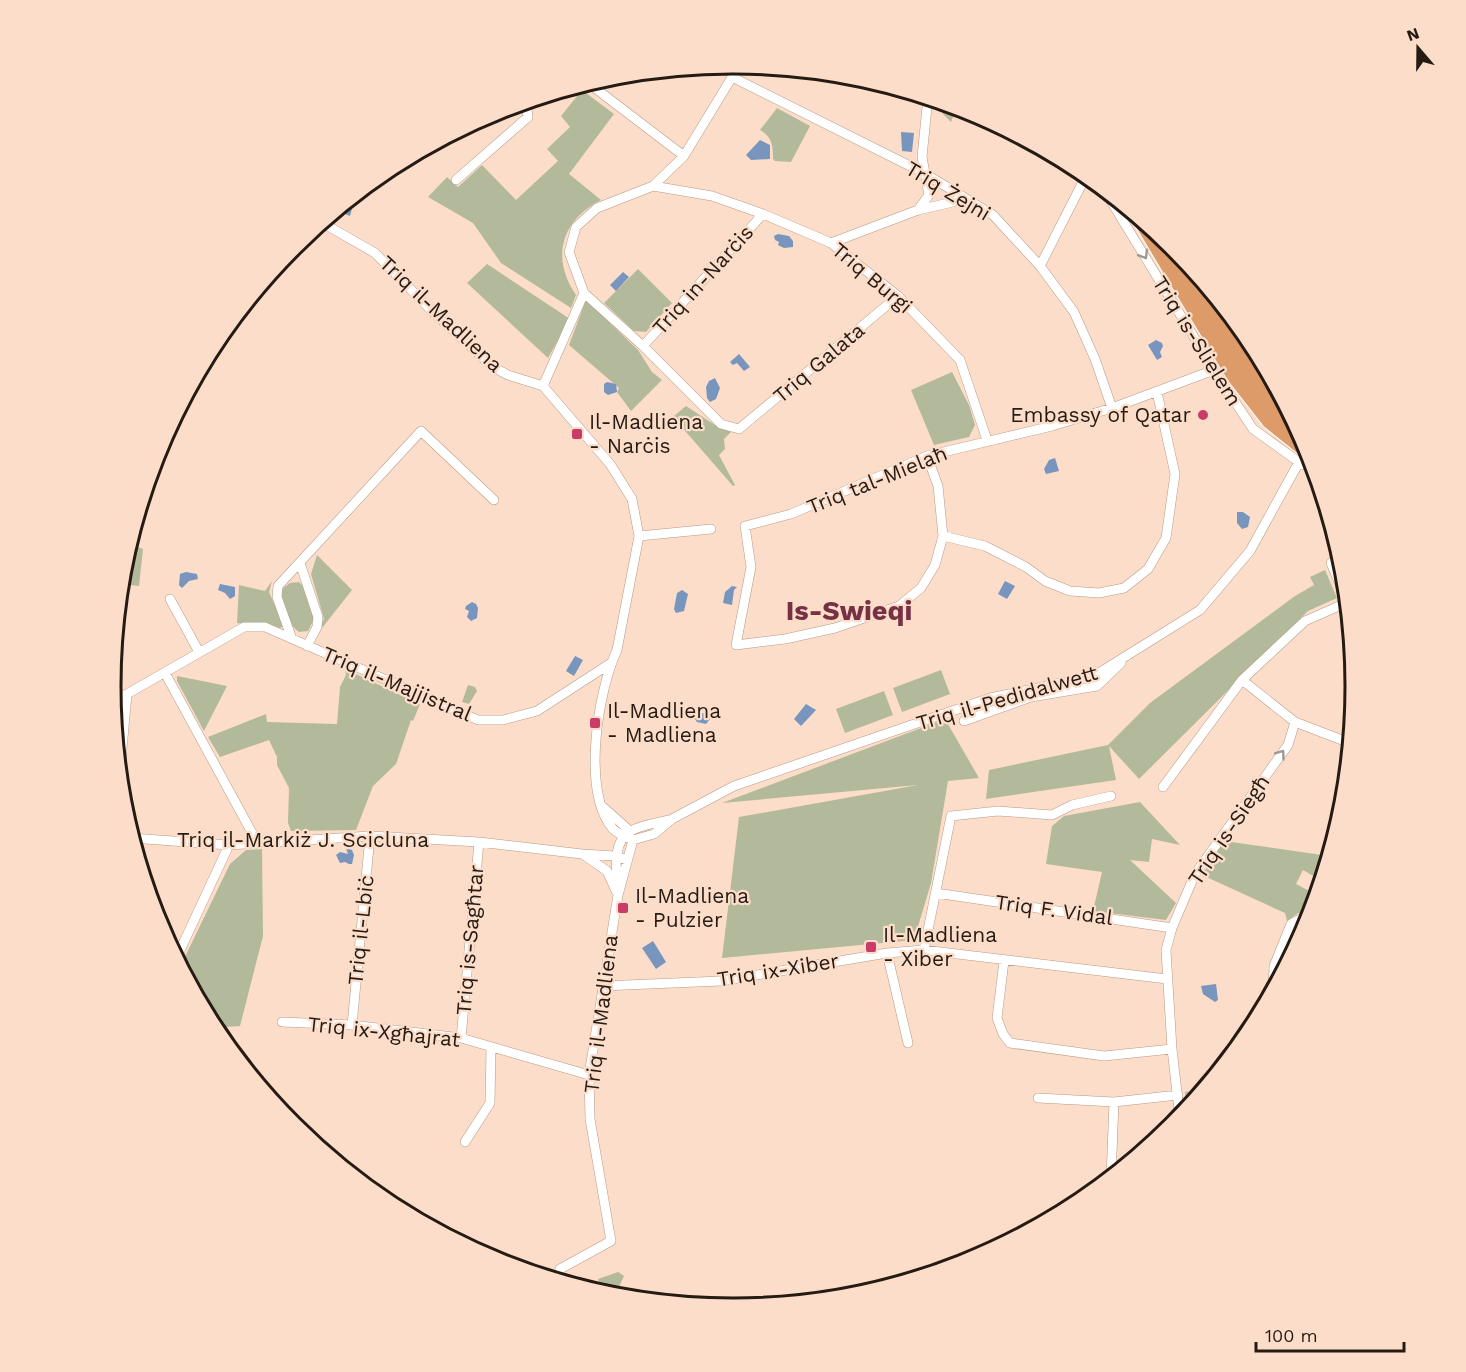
<svg xmlns="http://www.w3.org/2000/svg" width="1466" height="1372" font-family="'Work Sans',sans-serif">
<style>
.green{fill:#b3ba9b}
.water{fill:#7895bd}
.lines{fill:none;stroke-linecap:round;stroke-linejoin:round}
.street-casing{stroke:#b69a87;stroke-width:10}
.highway-casing{stroke:#fff;stroke-width:18}
.street{stroke:#fff;stroke-width:9}
.highway{stroke:#dd9b6a;stroke-width:16}
.oneway{stroke:#9d9895}
.poi-dot{fill:#c93c68;stroke:#fcddc9;stroke-width:2}
.labels{text-anchor:middle;stroke-width:4.5;stroke-linejoin:round;paint-order:stroke}
.street-label{font-size:21px;fill:#251b13;stroke:#fcddc9}
.poi-label{font-size:21px;fill:#251b13;stroke:#fcddc9;text-anchor:start}
.district-label{font-size:27px;font-weight:bold;fill:#773144;stroke:#fcddc9}
.rim{fill:none;stroke:#251b13;stroke-width:3}
</style>
<rect width="100%" height="100%" fill="#fcddc9"/>
<!-- green -->
<path class="green" d="M582,90l32,24 -45,60 32,26c-39,20 -51,57 -25,95l-5,13 -70,-45 -28,-40 -45,-26 19,-20 11,10 24,-22 34,35 42,-39 -11,-12 23,-22 -9,-11z
M943,102l14,4 5,5c-7,1 -9,5 -11,11 -6,-6 -14,-11 -8,-20z
M777,108l33,18 -19,36 -16,-1 -2,-2c0,-14 -1,-22 -13,-29z
M487,264l83,55 -22,39 -81,-75z
M1191,267l60,73 38,71 -5,-4 -28,-34z
M638,269l34,34 -26,29 -12,-1 -30,-28z
M586,300l52,50 14,22 10,8 -31,31 -14,-19 2,-4 -50,-43z
M952,372l17,33 6,20 -6,12 -35,8 -23,-55z
M686,406l29,19 16,7 -7,7 1,10 -6,6 16,30 -2,1 -60,-69z
M128,543l15,6 -4,37 -19,-2 2,-20z
M317,555l35,35 -34,43 6,-14 -13,-45z
M1325,570l12,28 -29,13 -169,168 -30,-33 7,34 -130,19 3,-29 119,-25 42,-42 145,-107 19,-11 -4,-8z
M272,581l-3,11 15,34 -4,2 -43,-5 2,-38 26,6z
M299,582l7,7 8,30 -6,12 -9,1c-12,-8 -18,-28 -17,-43l8,-6z
M345,669l75,35 -7,17 -2,-1 -15,44 -23,22 -17,44 -65,1 -3,-8 1,-35 -12,-23v-8l-8,-17 -49,17 -12,-20 58,-23 1,8 70,2 3,-37 6,-12z
M941,670l9,24 -48,18 -9,-24z
M177,676l50,10 -23,45 -27,-50z
M468,685l7,2 2,4 -8,13 -7,-2z
M884,691l9,24 -48,18 -9,-24z
M945,719l34,59 -31,3 -17,102 -17,57 -192,18 17,-141 179,-32 -196,18z
M1140,802l40,43 -28,-6 -3,23 -19,-2 46,43 -10,17 -73,-9 9,-39 -56,-8 6,-38 12,-10z
M1224,841l98,14 5,-13 6,1 -11,38 -19,-11 -7,14 21,11 -5,19 -14,-1 -11,8 -2,-8 -83,-38z
M262,849l1,87 -23,90 -27,2 -33,-61 50,-103 16,-14z
M1298,924h11l-26,44 -3,-3z
M1204,1090l-17,20 -2,-18z
M618,1272l6,4 -5,11 -16,6 -5,-14z"/>
<!-- water -->
<path class="water" d="M901,132l13,1 -2,19 -10,-1z
M760,140l10,5v14l-19,1 -5,-5z
M351,198l2,7 -3,11 -14,-6z
M778,234l11,2 4,5v6l-9,1 -6,-3 1,-3 -4,-2 -1,-4z
M623,272l6,5 -13,14 -6,-6z
M1156,340l6,3 1,3 -3,6 2,5 -5,3 -9,-15z
M739,354l11,13 -6,4 -7,-8 -4,2 -3,-3z
M715,378l5,10 -4,11 -6,3 -3,-4 -1,-11 3,-6z
M607,382l9,2 1,8 -9,3 -4,-3v-8z
M1055,458l4,13 -13,3 -2,-5 5,-9z
M1237,512h6l7,5 -2,10 -6,2 -5,-6z
M186,572l11,2 1,5 -9,2 -7,7 -3,-3 1,-11z
M1005,581l10,5 -8,13 -9,-5z
M220,584l15,3v9l-5,3 -5,-6 -7,-3z
M732,586l5,1 -3,3 -2,15 -9,-2 2,-11z
M682,590l6,4 -4,17 -8,2 -2,-4 3,-16z
M472,602l4,2 2,4 -1,10 -6,3 -4,-4 2,-6 -4,-2 1,-3z
M575,656l8,4 -9,16 -8,-5z
M806,704l10,6 -15,16 -7,-7z
M710,710l4,4 -8,10 -9,-2 -2,-3 2,-3z
M346,848l6,2 2,5 -2,9h-3l-4,-2 -5,1 -4,-8 4,-3 8,2z
M653,941l13,21 -10,7 -14,-21z
M1216,984l2,16 -3,2 -12,-8 -2,-8z"/>
<g class="lines">
<defs>
<path id="street" d="M732,77l192,96 69,42 47,51 34,46 21,47 17,49
M587,82l97,74
M456,180l72,-63 -2,-16
M653,186l59,10 51,18 68,29 67,53 62,64 27,80
M1103,188l111,182 39,59 46,33 17,9
M918,210l48,-11
M321,222l54,31 58,59 60,55 15,8 35,11 67,78 22,35 7,37 -22,114c-19,41 -36,142 -4,179 5,5 13,8 20,11
M831,243l87,-33 11,-15 -7,-38 6,-60
M1040,266l47,-92
M584,293l59,53 78,78 18,5 159,-133
M643,346l120,-132
M543,386l41,-93 -15,-41 7,-25 21,-19 56,-22 31,-30 56,-92
M927,456l11,30 5,50 -8,29 -14,23 -22,18 -64,22 -50,11 -49,6 15,-78 -6,-41 46,-12 136,-58 125,-30 60,-18 102,-38
M639,536l72,-7
M943,536l42,10 41,21 19,14 25,10 29,2 25,-5 24,-19 18,-31 9,-64 -18,-82
M1340,553l-9,10 11,26
M300,563l18,54 -1,10 -10,19
M170,599l29,53
M292,639l-15,-42 1,-11 143,-155 73,69
M165,673l92,169
M1242,680l53,42 55,21
M111,699l16,-5 117,-67h21l213,93h25l34,-9 74,-48
M964,721l67,-24 66,-11 24,-23
M119,782l8,-88
M1163,787l79,-107 63,-59 43,-19
M603,807l27,24
M1336,833l-2,-2 14,-65
M131,838l98,7 141,-9 109,6 103,12 33,2 12,4
M633,840l21,-6 18,-15 62,-33 256,-88 104,-22 106,-66 50,-59 49,-89
M584,855l23,16 9,20
M617,884c-1,-16 -4,-44 14,-53 10,-6 26,-8 37,-11
M936,893l236,35
M924,950l27,-134 47,-5 54,4 20,-10 39,-9
M887,953l21,90
M176,959l53,-114
M1004,961l-7,57 6,16 7,9 94,13 68,-7
M602,986l119,-5 166,-28 37,-3 243,29
M1273,990l1,-24 17,-42 11,-6 8,2
M282,1022l70,3 109,13 128,37
M352,1025l18,-189
M461,1038l18,-196
M1038,1098l76,4 64,-7
M1180,1119l-8,-70 -6,-99 6,-22 23,-54 93,-129 7,-23
M465,1142l25,-39 1,-55
M1111,1178l3,-76
M558,1281l2,-12 51,-28 -21,-122 -1,-44 29,-180 15,-55"/>
<path id="highway" d="M1140,218l94,157 36,46 40,32
M1168,241l79,127 33,46 18,14"/>
</defs>
<!-- street casing -->
<use href="#street" class="street-casing"/>
<!-- highway casing -->
<use href="#highway" class="highway-casing"/>
<!-- street -->
<use href="#street" class="street"/>
<!-- highway -->
<use href="#highway" class="highway"/>
</g>
<!-- one-way arrows -->
<defs><path id="oneway-chevron" d="M-2-3.5L2.5 0L-2 3.5" fill="none" stroke-width="1.6" stroke-linecap="round" stroke-linejoin="round" transform="scale(1.5)"/></defs>
<g class="oneway">
<use href="#oneway-chevron" transform="translate(1144 255) rotate(59)"/>
<use href="#oneway-chevron" transform="translate(1281 754) rotate(-54)"/>
</g>
<!-- markers -->
<g class="poi-dot">
<circle cx="1203" cy="415" r="6"/>
<rect x="571" y="428" width="12" height="12" rx="3"/>
<rect x="589" y="717" width="12" height="12" rx="3"/>
<rect x="617" y="902" width="12" height="12" rx="3"/>
<rect x="865" y="941" width="12" height="12" rx="3"/>
</g>
<g class="labels">
<!-- street labels -->
<g class="street-label">
<text transform="translate(948 191) rotate(31)" y="7">Triq Żejni</text>
<text transform="translate(872 278) rotate(40)" y="7">Triq Burgi</text>
<text transform="translate(703 280) rotate(-48)" y="7">Triq in-Narċis</text>
<text transform="translate(441 314) rotate(43)" y="7">Triq il-Madliena</text>
<text transform="translate(1197 341) rotate(58)" y="7">Triq is-Slielem</text>
<text transform="translate(819 363) rotate(-40)" y="7">Triq Galata</text>
<text transform="translate(877 480) rotate(-22)" y="7">Triq tal-Mielaħ</text>
<text transform="translate(397 684) rotate(23)" y="7">Triq il-Majjistral</text>
<text transform="translate(1007 698) rotate(-16)" y="7">Triq il-Pedidalwett</text>
<text transform="translate(1229 830) rotate(-56)" y="7">Triq is-Siegħ</text>
<text x="303" y="847">Triq il-Markiż J. Scicluna</text>
<text transform="translate(1054 910) rotate(8)" y="7">Triq F. Vidal</text>
<text transform="translate(361 930) rotate(-84)" y="7">Triq il-Lbiċ</text>
<text transform="translate(470 940) rotate(-85)" y="7">Triq is-Sagħtar</text>
<text transform="translate(778 970) rotate(-9)" y="7">Triq ix-Xiber</text>
<text transform="translate(601 1014) rotate(-83)" y="7">Triq il-Madliena</text>
<text transform="translate(384 1032) rotate(6)" y="7">Triq ix-Xgħajrat</text>
</g>
<!-- poi labels -->
<g class="poi-label">
<text x="1191" y="422" text-anchor="end">Embassy of Qatar</text>
<text x="589" y="429">Il-Madliena<tspan x="589" dy="24">- Narċis</tspan></text>
<text x="607" y="718">Il-Madliena<tspan x="607" dy="24">- Madliena</tspan></text>
<text x="635" y="903">Il-Madliena<tspan x="635" dy="24">- Pulzier</tspan></text>
<text x="883" y="942">Il-Madliena<tspan x="883" dy="24">- Xiber</tspan></text>
</g>
<!-- district labels -->
<g class="district-label">
<text x="849" y="620">Is-Swieqi</text>
</g>
</g>
<!-- crop -->
<path d="M0 0H1466V1372H0ZM121 686a612 612 0 1 1 1224 0a612 612 0 1 1-1224 0Z" fill="#fcddc9" fill-rule="evenodd"/>
<path class="rim" d="M121 686a612 612 0 1 1 1224 0a612 612 0 1 1-1224 0Z"/>
<!-- north arrow -->
<g transform="translate(1418 48) rotate(340)" stroke="#fcddc9" stroke-width="4.5" paint-order="stroke">
<path d="M0-4.5L10 22L0 15L-10 22Z" fill="#251b13"/>
<text y="-9" font-size="16" font-weight="bold" text-anchor="middle" fill="#251b13">N</text>
</g>
<!-- scale -->
<path d="M1256 1342v9h148v-9" fill="none" stroke="#251b13" stroke-width="3"/>
<text x="1265" y="1342" font-size="18" fill="#251b13" stroke="#fcddc9" stroke-width="4.5" paint-order="stroke">100 m</text>
</svg>
